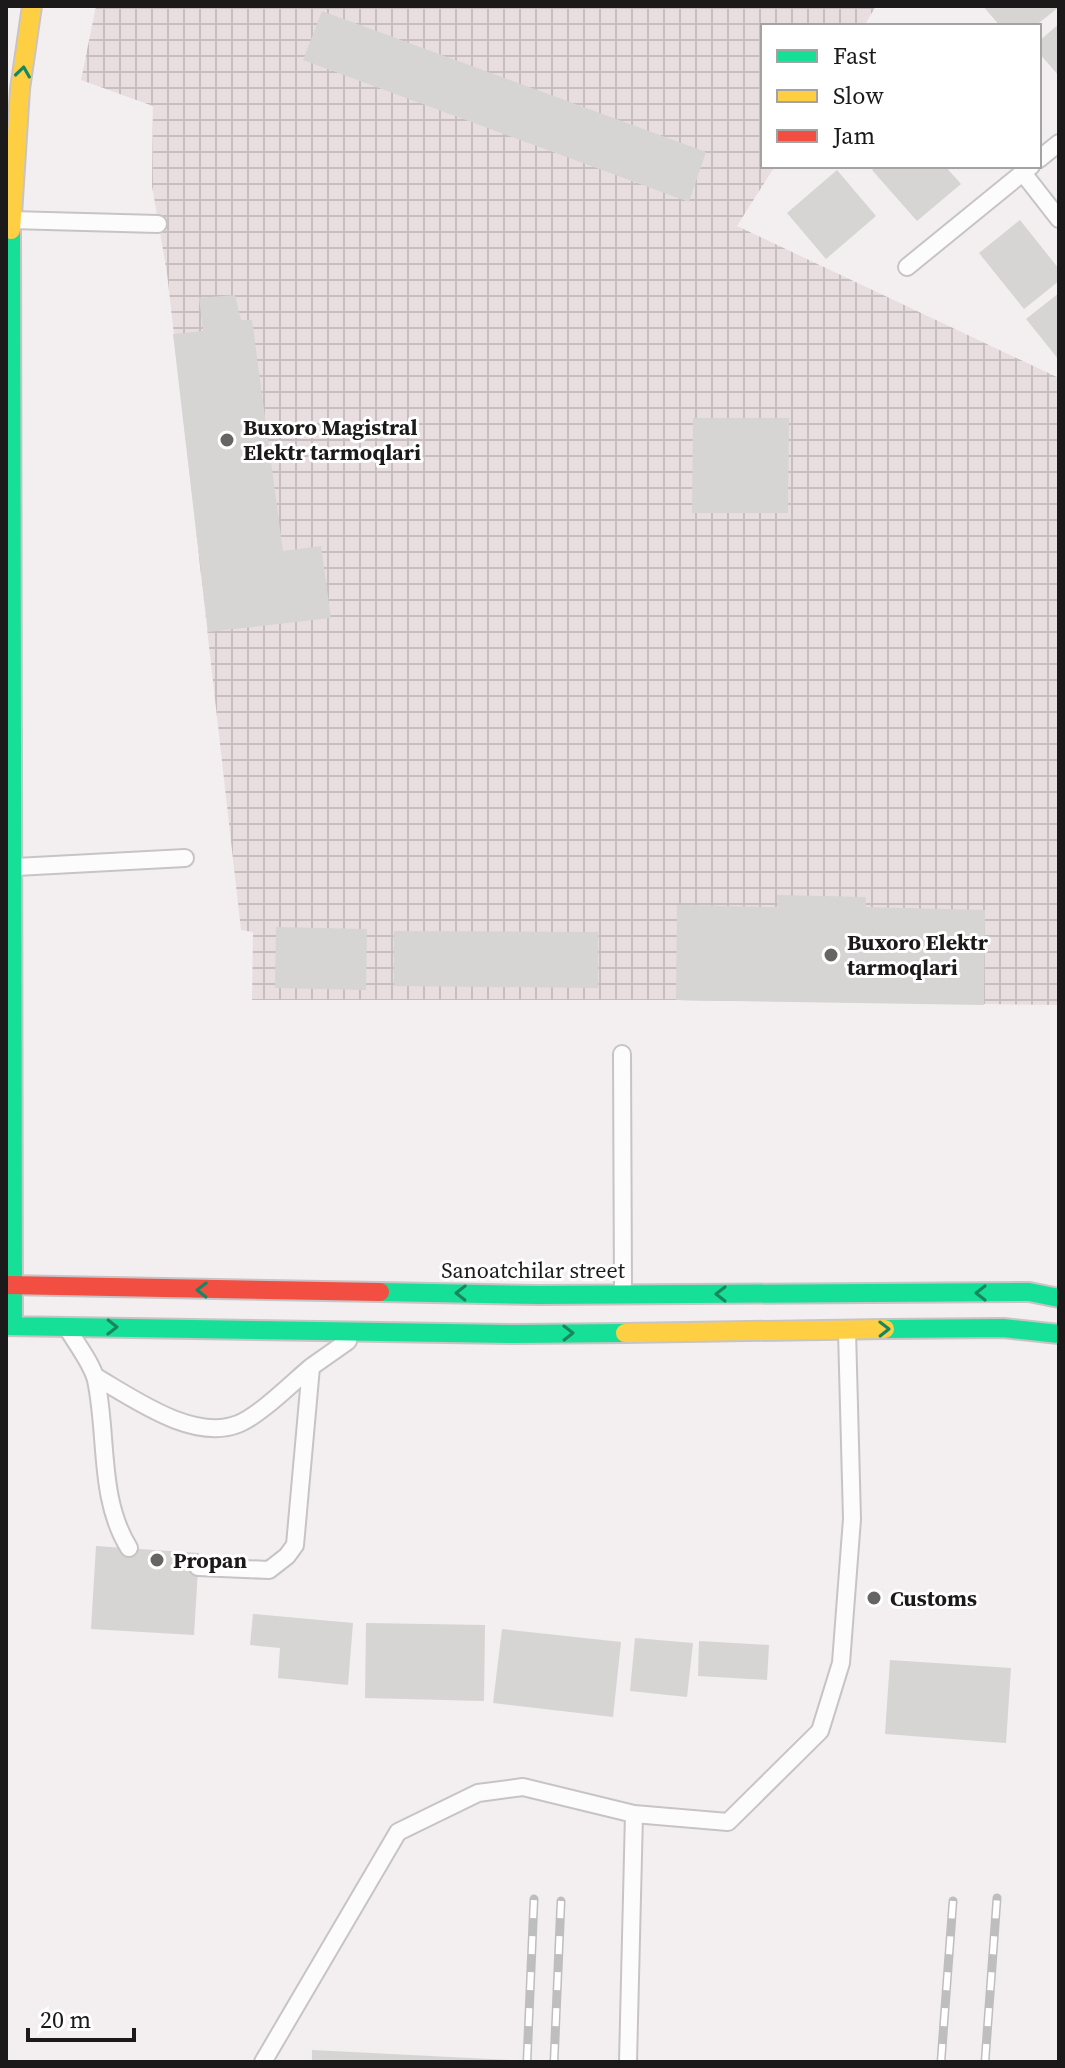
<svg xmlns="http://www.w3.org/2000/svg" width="1065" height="2068" font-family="'Source Serif 4',serif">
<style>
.industrial{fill:url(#industrial-grid)}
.building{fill:#d7d4d4}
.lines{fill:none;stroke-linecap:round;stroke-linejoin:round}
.lane-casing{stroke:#c8c4c5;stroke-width:20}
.fast-casing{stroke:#c8c4c5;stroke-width:22}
.slow-casing{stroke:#c8c4c5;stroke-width:22}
.jam-casing{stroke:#c8c4c5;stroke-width:22}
.lane{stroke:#fdfcfd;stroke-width:16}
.fast{stroke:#16e098;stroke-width:18}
.slow{stroke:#ffcf43;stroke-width:18}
.jam{stroke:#f24e42;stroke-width:18}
.rail-casing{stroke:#bfbebe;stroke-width:9}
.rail{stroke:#fff;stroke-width:6;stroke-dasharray:18;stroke-linecap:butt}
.oneway{stroke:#18865f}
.poi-dot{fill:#676464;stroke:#fff;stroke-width:3}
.labels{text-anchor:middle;stroke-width:6;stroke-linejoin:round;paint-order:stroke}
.poi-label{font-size:22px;font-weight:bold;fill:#1b1919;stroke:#fff;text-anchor:start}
.street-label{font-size:22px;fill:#1b1919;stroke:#fff}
</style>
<defs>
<pattern id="industrial-grid" width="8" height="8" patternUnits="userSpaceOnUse" patternTransform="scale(2)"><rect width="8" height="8" fill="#e8dee0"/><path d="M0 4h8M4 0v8" fill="none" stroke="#c6bec0"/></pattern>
</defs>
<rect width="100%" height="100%" fill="#f3eeef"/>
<!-- industrial -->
<path class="industrial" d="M96,6h780l-12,20h-101v140h12l-38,60 322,152v627l-383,-5h-424l1,-68 -12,-2 -74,-657 -15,-87 1,-80 -72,-26z"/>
<!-- building -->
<path class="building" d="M983,6h76v1l-24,19h-35z
M322,11l384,141 -17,50 -386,-142z
M1059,24v52l-20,-23v-12z
M877,166h68l16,18 -44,37 -45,-51z
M837,170l39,46 -50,43 -39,-46z
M1020,220l39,49v12l-35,28 -45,-56z
M1059,293v67l-33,-41z
M235,295l6,25h11l31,231 38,-5 10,72 -123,14 -35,-298 30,-3 -4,-33z
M693,418h96l-1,95h-96z
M777,895l89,2v10l119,3 -1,95 -308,-5 1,-95 101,2z
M276,927l91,2 -1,61 -91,-2z
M394,931l204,1v56l-204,-2z
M96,1546l103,7 -5,82 -103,-6z
M253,1614l100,9 -5,62 -70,-7 2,-30 -30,-3z
M366,1623l119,2 -1,76 -119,-3z
M502,1629l119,13 -8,75 -120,-14z
M635,1638l58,5 -6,54 -57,-6z
M699,1641l70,4 -2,35 -69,-4z
M890,1660l121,8 -5,75 -121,-9z
M312,2050l198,10v2h-198z"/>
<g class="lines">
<defs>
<path id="lane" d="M1039,159l20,-16
M1023,173l36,46
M11,220l147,4
M907,267l124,-101
M16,867l169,-9
M622,1054l1,239
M69,1331c9,15 23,33 27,49 12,56 2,118 33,168
M96,1377c37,21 97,65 142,47 21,-8 54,-41 73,-57
M198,1567l71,3 18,-14 8,-11 16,-178 37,-26
M263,2062l135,-230 80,-39 45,-6 111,27 94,8 92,-91 21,-68 11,-144 -5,-188
M628,2062l6,-248"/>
<path id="fast" d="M11,230l2,1093
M380,1292l159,3 490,-3 30,6
M6,1326l508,8 111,-1
M885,1329l118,-1 56,6"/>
<path id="slow" d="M11,230l9,-141 12,-83
M625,1333l260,-4"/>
<path id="jam" d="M6,1285l374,7"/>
</defs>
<!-- lane casing -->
<use href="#lane" class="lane-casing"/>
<!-- fast casing -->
<use href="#fast" class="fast-casing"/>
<!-- slow casing -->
<use href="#slow" class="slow-casing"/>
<!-- jam casing -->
<use href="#jam" class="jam-casing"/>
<!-- lane -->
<use href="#lane" class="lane"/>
<!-- fast -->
<use href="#fast" class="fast"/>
<!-- slow -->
<use href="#slow" class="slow"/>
<!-- jam -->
<use href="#jam" class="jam"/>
<defs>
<path id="rail" d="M527,2062l7,-163
M554,2062l7,-161
M941,2062l12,-161
M985,2062l12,-164"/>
</defs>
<!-- rail casing -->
<use href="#rail" class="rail-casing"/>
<!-- rail -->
<use href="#rail" class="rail"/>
</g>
<!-- one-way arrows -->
<defs><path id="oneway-chevron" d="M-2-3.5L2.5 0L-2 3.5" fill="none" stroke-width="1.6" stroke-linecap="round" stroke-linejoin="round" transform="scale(2)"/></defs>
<g class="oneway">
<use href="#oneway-chevron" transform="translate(23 72) rotate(-82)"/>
<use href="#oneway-chevron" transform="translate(202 1290) rotate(-179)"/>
<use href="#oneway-chevron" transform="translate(461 1293) rotate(-179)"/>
<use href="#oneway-chevron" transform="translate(981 1293) rotate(180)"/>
<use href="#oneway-chevron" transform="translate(721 1294) rotate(180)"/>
<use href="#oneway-chevron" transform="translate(112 1327) rotate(1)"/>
<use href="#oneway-chevron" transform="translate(884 1329) rotate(-1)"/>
<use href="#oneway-chevron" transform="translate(568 1333) rotate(-1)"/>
</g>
<!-- markers -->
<g class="poi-dot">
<circle cx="227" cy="440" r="8"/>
<circle cx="831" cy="955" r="8"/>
<circle cx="157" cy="1560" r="8"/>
<circle cx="874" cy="1598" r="8"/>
</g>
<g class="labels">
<!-- poi labels -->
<g class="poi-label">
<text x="243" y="435">Buxoro Magistral<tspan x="243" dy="25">Elektr tarmoqlari</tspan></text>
<text x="847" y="950">Buxoro Elektr<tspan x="847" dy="25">tarmoqlari</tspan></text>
<text x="173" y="1568">Propan</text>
<text x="890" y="1606">Customs</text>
</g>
<!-- street labels -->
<g class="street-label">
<text x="533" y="1278">Sanoatchilar street</text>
</g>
</g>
<!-- border -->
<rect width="1065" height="2068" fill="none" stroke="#1b1919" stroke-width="16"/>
<!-- legend -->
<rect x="761" y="24" width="280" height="144" fill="#ffffff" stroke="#a4a3a3" stroke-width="2"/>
<rect x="777" y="50" width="40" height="12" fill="#16e098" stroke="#a4a3a3" stroke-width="2"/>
<text x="833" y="64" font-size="24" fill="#1b1919">Fast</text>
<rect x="777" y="90" width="40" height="12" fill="#ffcf43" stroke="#a4a3a3" stroke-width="2"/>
<text x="833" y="104" font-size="24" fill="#1b1919">Slow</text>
<rect x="777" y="130" width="40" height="12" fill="#f24e42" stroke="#a4a3a3" stroke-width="2"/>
<text x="833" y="144" font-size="24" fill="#1b1919">Jam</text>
<!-- scale -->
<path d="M28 2028v12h106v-12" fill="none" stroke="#1b1919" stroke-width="4"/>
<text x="40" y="2028" font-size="24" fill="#1b1919" stroke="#ffffff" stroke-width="6" paint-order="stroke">20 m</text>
</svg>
